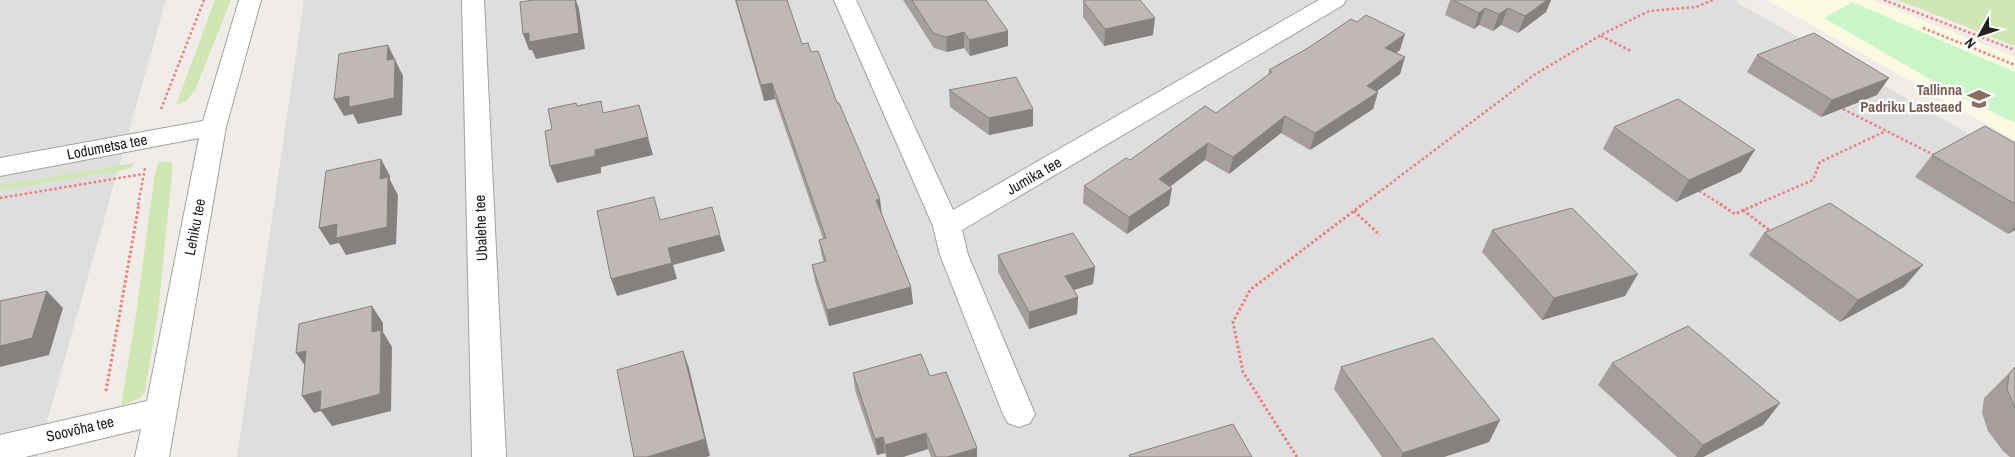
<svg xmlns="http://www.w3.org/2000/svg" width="2015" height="457" font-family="'Archivo Narrow',sans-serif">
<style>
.residential{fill:#dedede}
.education{fill:#fdfae4}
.grass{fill:#d0e6b3}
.park{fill:#caf6ca}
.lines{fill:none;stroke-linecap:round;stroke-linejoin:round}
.minor-casing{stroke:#a2a2a2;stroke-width:2}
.path-far1{stroke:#ef7c7a;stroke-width:2.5;stroke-dasharray:2.5 2.5;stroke-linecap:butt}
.path{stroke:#ef7c7a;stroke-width:3;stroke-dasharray:2.5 2.5;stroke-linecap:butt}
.minor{fill:#fff;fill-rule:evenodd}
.wall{fill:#a59e9c}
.shaded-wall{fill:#86817f}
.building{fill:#c0b8b5;stroke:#86817f}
.labels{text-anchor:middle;stroke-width:4.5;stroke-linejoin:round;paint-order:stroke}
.education-label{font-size:15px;font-weight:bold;fill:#785e54;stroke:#fff;text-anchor:end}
.street-label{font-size:15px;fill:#212121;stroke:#fff}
</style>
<rect width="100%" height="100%" fill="#f0ede8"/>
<!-- residential -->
<path class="residential" d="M0,0h166l-129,457h-37z
M304,0h1435l-3,2 279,158v297h-1778z"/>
<!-- education -->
<path class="education" d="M1767,0h105l143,57v83z"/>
<!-- grass -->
<path class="grass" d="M215,0h16l-36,90 -8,10 -11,5z
M1898,0h117v46z
M159,162h13v10l-14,141 -13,79 -5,6 -19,8 16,-98 18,-136z
M135,163l-3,4 -8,3 -124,20v-5z"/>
<!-- park -->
<path class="park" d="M1852,2l163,70v51l-54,-26 -137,-79z"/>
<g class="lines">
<defs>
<path id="minor" d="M239,0h22l-35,127 -57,330h-34l6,-28 -116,28h-25v-22l147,-34 52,-263 -199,38v-18l203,-37z
M462,0h22l22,457h-34z
M834,0h22l97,210 366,-210h27l-3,5 -381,225 6,25 67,159 -5,9 -11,4 -11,-4 -5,-9 -63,-159 -7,-29z"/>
</defs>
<!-- minor casing -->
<use href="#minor" class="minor-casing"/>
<!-- path-far1 -->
<path class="path-far1" d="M1884,0l131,50
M1923,28l92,37
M1601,36l30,15
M161,109l43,-109
M1843,109l93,47
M1699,191l23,14
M0,198l143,-24
M138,205l7,-37
M1362,205l172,-130 67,-40 48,-24 47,-4 17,-7
M1755,205l58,-25 7,-18 66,-31"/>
<!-- path -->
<path class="path" d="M1720,204l15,10 23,-10
M1743,210l30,23
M1354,211l26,24
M106,391l33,-187
M1297,457l-54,-85 -10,-50 17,-32 113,-86"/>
<!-- minor -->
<use href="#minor" class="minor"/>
</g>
<!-- wall -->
<path class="wall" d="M735,0h52l15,44 9,8 26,51 74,184 2,17 -84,22 -14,-45 -3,-16 12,-3 -2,-5 -3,-17 4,-1 -48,-140 -11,2z
M903,0h83l22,46 -38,10 -6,-8 -17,4 -13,-4z
M1450,0h101l-5,12 -28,21 -17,-8 -8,6 -14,-6 -5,4 -29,-14z
M1083,1l70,34 -49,11 -21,-29z
M1308,48l92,2 -4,3 9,4 -5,17 -24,18h2l-5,17 -63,41 -29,-17 -52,41 -24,-14 -35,27 2,1 -3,17 -42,29 -44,-31 1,-17 132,-73 52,-38 1,-5z
M1757,55l120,40 -56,22 -74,-45z
M949,90l84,36 -44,9 -39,-28z
M1614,127l127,45 -65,30 -73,-53z
M2015,143v87l-7,4 -93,-57 17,-22z
M1492,230l133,66 -83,24 -60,-68z
M1764,233l140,54 -64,35 -91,-67z
M998,255l97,12 -2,17 -19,6 4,7 -1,17 -48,15 -31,-57z
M1612,363l168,40 -17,22 -60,32h-26l-79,-72z
M1341,367l159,53 -11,22 -45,15h-62l-48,-68z
M2015,367v90h-5l-7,-6 -15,-20 -6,-18 2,-15z
M853,373l77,3 47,72v9h-46l-3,-8 -25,8h-17l-1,-4 -8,2 -22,-65z"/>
<!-- shaded-wall -->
<path class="shaded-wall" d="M575,0h1l3,9 6,40 -49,10 -4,-9h-3l-6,-16z
M1547,0h4l-5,12 -28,21 7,-17z
M1485,8l-6,17 -5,4 5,-16z
M1508,8l-7,17 -8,6 6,-17z
M1155,18l-2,17 -49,11 1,-17z
M1008,31v15l-38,10 -1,-16z
M964,32v16l-17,4 -1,-15z
M1405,34l-5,16 -19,14 4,-16z
M388,45l15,31 -1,39 -44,9 -5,-10 -9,2 -10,-17 15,-3 38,-36z
M1405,57l-5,17 -38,28 5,-16z
M1889,78l-12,17 -56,22 11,-17z
M772,83l3,16 -11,2 -3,-16z
M1378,92l-5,17 -63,41 5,-17z
M639,105l14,50 -52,12v6l-44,10 -7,-17 45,-16z
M1033,109v17l-44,9v-17z
M1285,116l-4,17 -52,41 4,-17z
M1208,143l-3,17 -48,36 2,-17z
M1755,150l-14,22 -65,30 13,-22z
M381,159l9,17v4l8,15 -2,49 -50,11 -7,-12 -9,2 -11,-17 61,-49z
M1172,188l-3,17 -42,29 2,-17z
M880,199l2,17 -6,-16z
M2015,226v4l-7,4z
M720,235l5,16 -52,14 4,14 -60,17 -6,-17 57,-31z
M1923,265l-19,22 -64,35 18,-22z
M1095,267l-2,17 -29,9 1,-17z
M1638,274l-13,22 -83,24 12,-22z
M911,287l2,17 -84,22 -2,-16z
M47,291l16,17 -14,47 -49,12v-21z
M1078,297l-1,17 -48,15v-17z
M372,306l11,17v9l9,15 -1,64 -59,15 -11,-15 -7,2 -12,-17 70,-64z
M306,351l2,19 -12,-17z
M683,351l6,17 21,88 -4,1h-59z
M1780,403l-17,22 -60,32h-9l9,-12z
M1500,420l-11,22 -45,15h-43l2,-4z
M926,433l2,16 -25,8h-16l-2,-12z
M883,437l2,16 -8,2 -2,-16z
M977,448v9h-30z"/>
<!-- building -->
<path class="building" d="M534,0h41l4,33 -50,9v-9l-6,1 -3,-32z
M736,0h51l15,44 6,-1 3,9 7,-1 19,52h2l41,96 -4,1 35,87 -84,23 -15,-45 14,-4 -7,-21 7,-2 -54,-155 -11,2z
M912,0h74l22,31 -39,9 -5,-8 -18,5 -13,-4z
M1086,0h54l15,18 -50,11 -22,-28z
M1453,0h94l-22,16 -17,-8 -9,6 -14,-6 -6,5z
M1366,15l39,19 -20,14 20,9 -38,29 11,6 -63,41 -30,-17 -52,41 -25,-14 -49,36 13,9 -43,29 -45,-31 42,-28 4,2 75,-54 11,7 56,-41 -3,-2 39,-22 43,-29 6,3z
M1814,33l75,45 -57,22 -75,-45z
M388,45l-1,15 8,-1 -1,39 -45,9v-11l-15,3 5,-45z
M1016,77l17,32 -44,9 -40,-28z
M1678,99l77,51 -66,30 -75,-53z
M601,101l2,12 36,-8 9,32 -53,13v6l-45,10 -5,-35 7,-2 -4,-20 28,-6 1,3z
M1985,126l30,17v61l-83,-49z
M381,159l-1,20 8,-2 -1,50 -51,11 1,-14 -18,4 7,-57z
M654,197l6,23 52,-13 8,28 -52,13 4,15 -61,16 -14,-68z
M1830,203l93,62 -65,35 -94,-67z
M1572,208l66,66 -84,24 -62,-68z
M1073,233l22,34 -30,9 13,21 -49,15 -31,-57z
M47,291l-15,47 -32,8v-45z
M372,306v26l9,-2 -1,64 -60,16 1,-19 -19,5 4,-45 -10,2 3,-29z
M1688,326l92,77 -77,42 -91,-82z
M1433,338l67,82 -97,33 -62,-86z
M683,351l22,88 -58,18h-13l-17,-87z
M921,354l9,22 16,-4 31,76 -30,9h-11l-10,-24 -41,12 -2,-8 -8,2 -22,-66z
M2015,367v41l-8,-19 2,-15z
M1233,424l19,33h-122l-1,-2z"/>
<!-- icons -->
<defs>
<symbol id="school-bare" viewBox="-9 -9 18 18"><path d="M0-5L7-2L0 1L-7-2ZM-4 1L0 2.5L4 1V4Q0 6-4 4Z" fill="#8d6e63" stroke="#fff" stroke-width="2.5" paint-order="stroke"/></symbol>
</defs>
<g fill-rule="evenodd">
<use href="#school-bare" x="1963" y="83" width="32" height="32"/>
</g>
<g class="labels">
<!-- education labels -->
<g class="education-label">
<text x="1962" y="95">Tallinna<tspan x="1962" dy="17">Padriku Lasteaed</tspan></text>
</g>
<!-- street labels -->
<g class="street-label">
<text transform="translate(107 147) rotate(-11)" y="5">Lodumetsa tee</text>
<text transform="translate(1034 176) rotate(-30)" y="5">Jumika tee</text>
<text transform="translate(195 227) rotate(-79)" y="5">Lehiku tee</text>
<text transform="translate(481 228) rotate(-92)" y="5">Ubalehe tee</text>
<text transform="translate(80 429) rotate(-13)" y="5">Soovõha tee</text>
</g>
</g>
<!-- north arrow -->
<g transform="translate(1980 35) rotate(230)" stroke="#ffffff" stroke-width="4" paint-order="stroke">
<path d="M0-4L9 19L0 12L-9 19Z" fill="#212121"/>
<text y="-8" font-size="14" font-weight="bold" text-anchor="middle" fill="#212121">N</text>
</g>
</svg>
